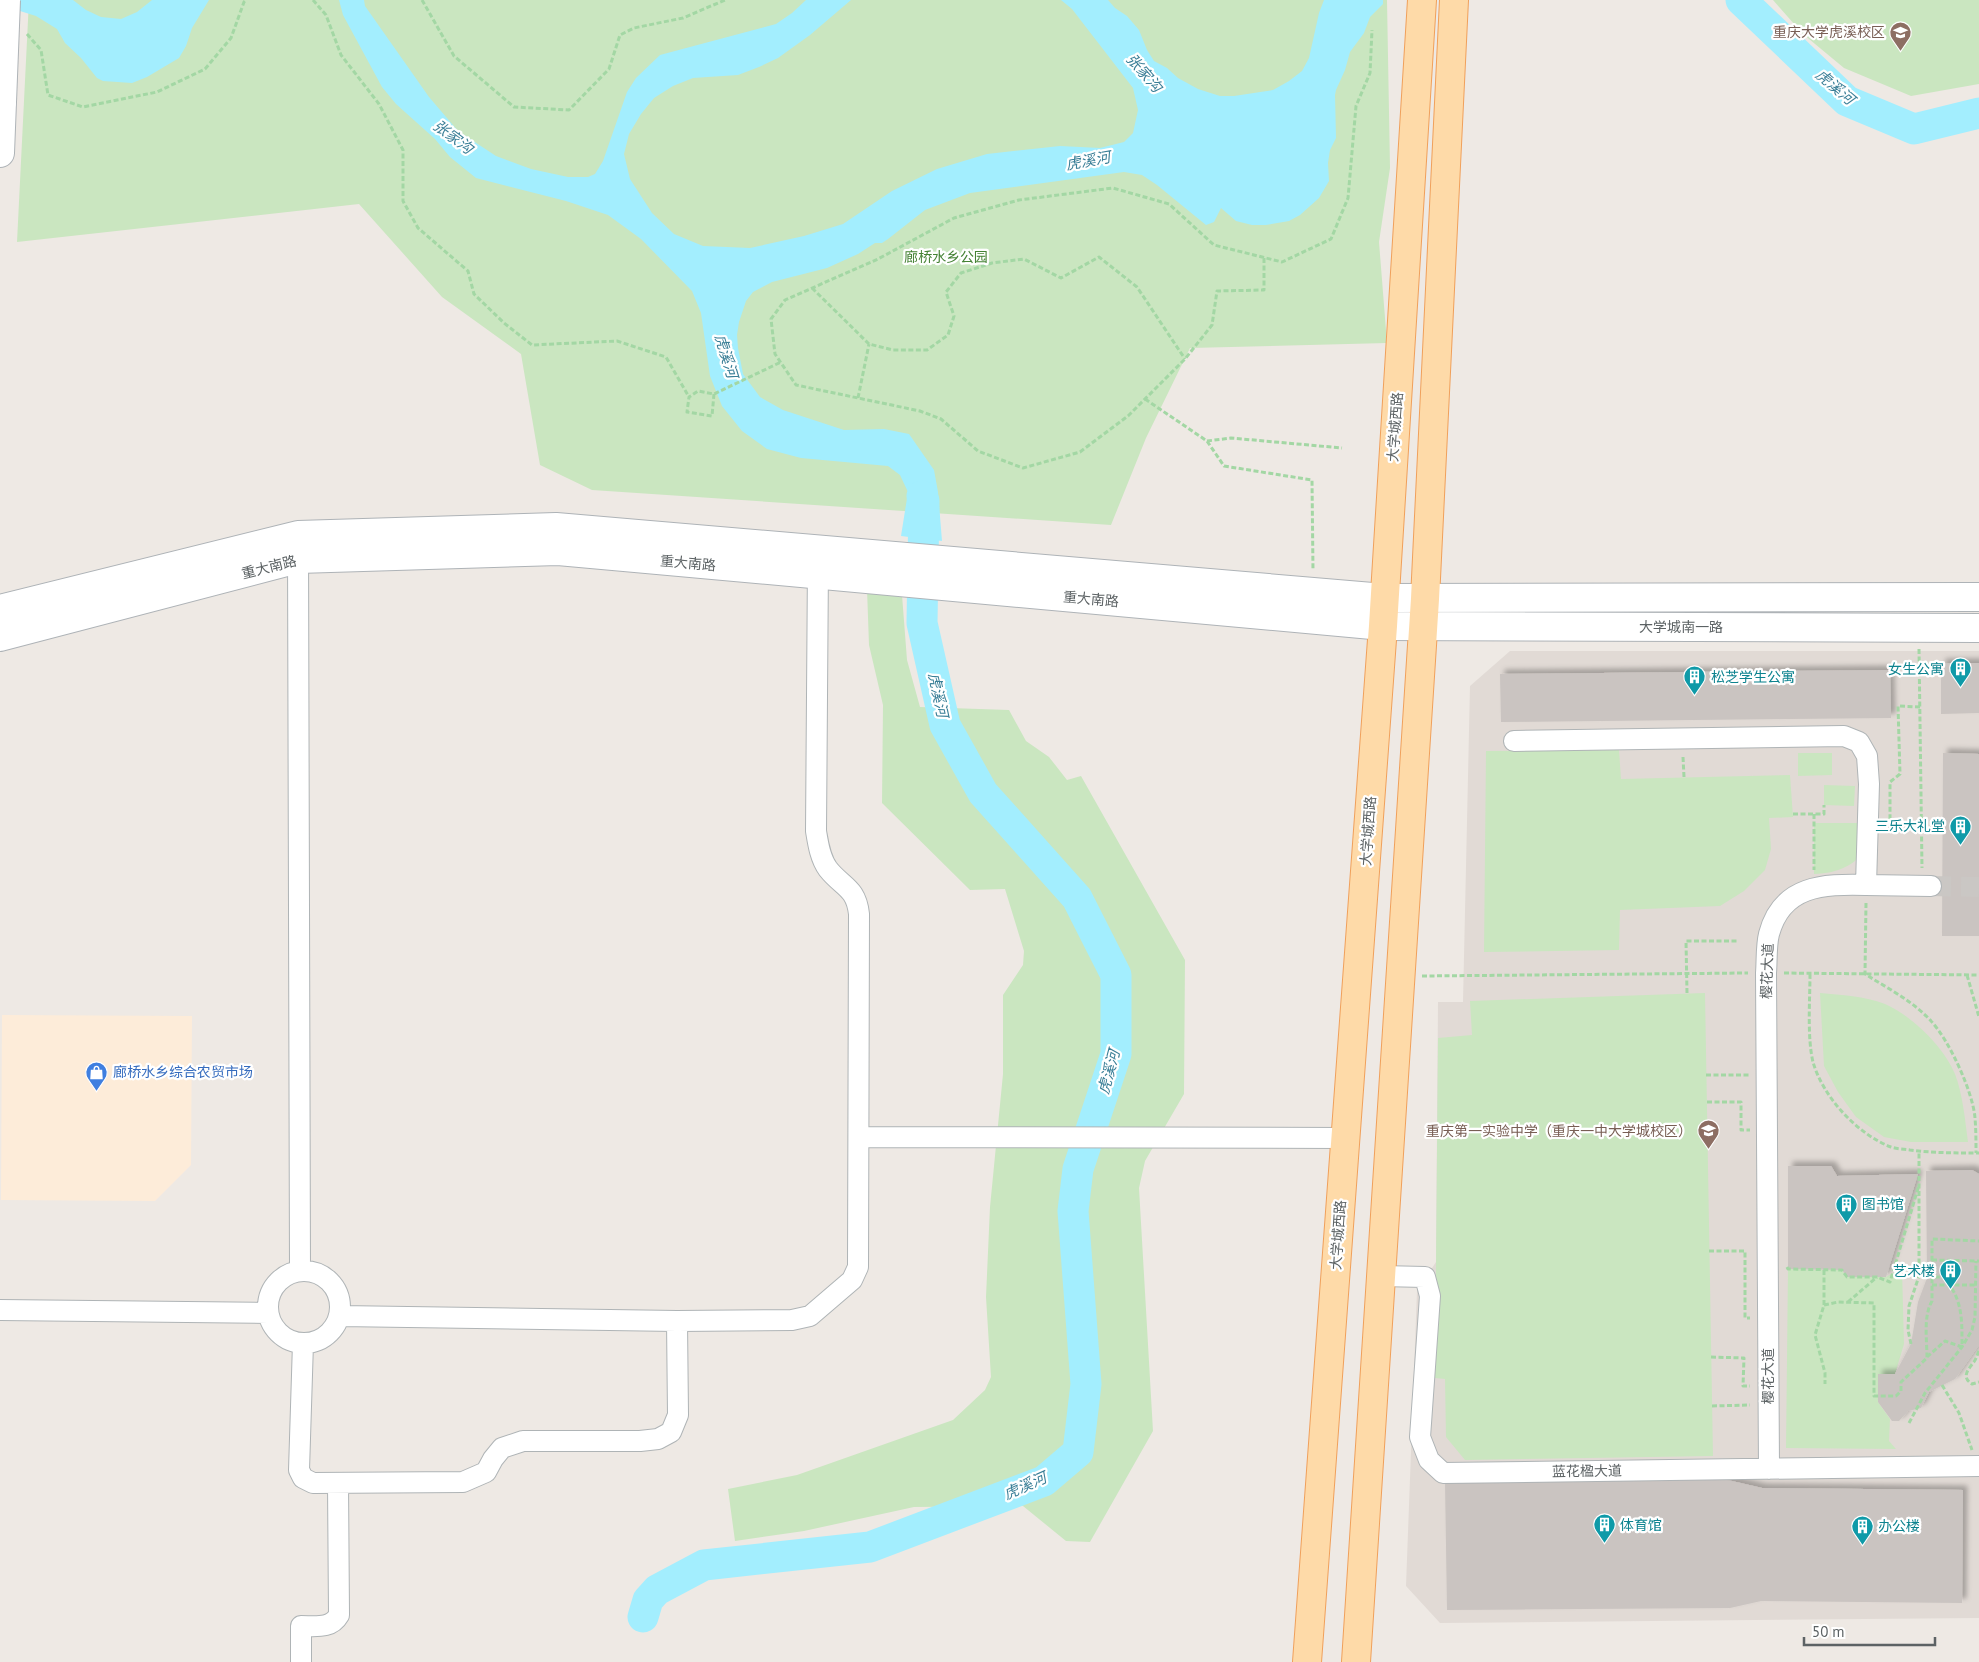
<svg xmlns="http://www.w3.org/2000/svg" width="1979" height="1662" font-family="'PT Sans','Noto Sans SC',sans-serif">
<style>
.commercial{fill:#fdecd9}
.education{fill:#e1dad5}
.green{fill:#cae6c0}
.water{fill:#a3eefe}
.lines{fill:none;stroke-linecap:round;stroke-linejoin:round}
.river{stroke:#a3eefe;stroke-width:31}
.building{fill:#cac4c1;filter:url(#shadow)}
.minor-tunnel{stroke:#cac7c4;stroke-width:20;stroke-dasharray:20 10;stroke-linecap:butt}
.minor-casing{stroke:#afb4b6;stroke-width:22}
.secondary-casing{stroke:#aeb3b7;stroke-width:30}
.primary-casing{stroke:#f0a05b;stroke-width:30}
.path{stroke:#a3d7a4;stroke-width:3;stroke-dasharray:5 2.5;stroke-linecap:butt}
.minor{stroke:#fff;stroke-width:20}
.secondary{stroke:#fff;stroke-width:28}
.primary{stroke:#fedaa8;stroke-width:28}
.secondary-bridge-casing{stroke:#aeb3b7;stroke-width:30;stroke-linecap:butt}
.secondary-bridge{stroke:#fff;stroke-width:28}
.labels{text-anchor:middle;stroke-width:4.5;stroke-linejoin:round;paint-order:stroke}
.education-label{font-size:14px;fill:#785e54;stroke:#fff;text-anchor:end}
.park-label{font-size:14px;fill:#458235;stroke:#fff}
.street-label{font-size:14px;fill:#5c6264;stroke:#fff}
.culture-label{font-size:14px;fill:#0d838f;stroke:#fff;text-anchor:start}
.shop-label{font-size:14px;fill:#366cbe;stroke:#fff;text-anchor:start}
.water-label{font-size:15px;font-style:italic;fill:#397e96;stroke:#fff}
</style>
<defs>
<filter id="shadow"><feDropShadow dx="4.5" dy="-4.5" stdDeviation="2.5" flood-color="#0004"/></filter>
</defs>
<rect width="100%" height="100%" fill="#eee9e4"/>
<!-- commercial -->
<path class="commercial" d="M2,1015l190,1 -1,149 -36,36 -154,-1z"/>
<!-- education -->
<path class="education" d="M1510,651h469v967l-539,5 -34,-37 11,-295 19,-29 2,-260h25l7,-316z"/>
<!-- green -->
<path class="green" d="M29,0h1358l3,168 -11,74 8,101 -197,5 -44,90 -35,87 -519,-35 -52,-25 -19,-111 -79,-57 -83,-93 -342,38z
M1773,0h206v84l-68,12 -67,-28 -41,-34z
M867,589l35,6 5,65 13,47 89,3 17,31 23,16 18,23 14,-4 104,184 -1,134 -39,67 -6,27 14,243 -63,111 -24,-1 -43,-35 -109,1 -110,24 -69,10 -7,-52 69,-14 156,-55 32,-30 6,-13 -5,-80 4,-90 13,-133v-79l20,-30 1,-14 -19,-62 -35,1 -88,-87 1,-98 -14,-60z
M1619,750l2,29 169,-4 3,42 -24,1 2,31 -6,21 -21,21 -24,15 -100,4 -1,40 -135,2 2,-201z
M1798,753h34v22l-34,1z
M1824,785l31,1 -1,20 -30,-1z
M1814,823h50l1,28c-14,17 -30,22 -51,23z
M1705,993l8,463 -248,4 -19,-23 -1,-58 -10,-1 3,-340 34,-3 -2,-34z
M1820,993c22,2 44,3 65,11 26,11 59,43 70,70 8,21 10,46 13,68h-57l-27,-5 -28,-20 -18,-25 -14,-26z
M1902,1268l2,76 -9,30 -17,1v27l12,17 -1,22 7,8 -110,-1 2,-179 54,1 5,7h39z"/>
<!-- water -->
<path class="water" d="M20,0h53l13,10 15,7 20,2 16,-7 15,-12h57l-17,28 -6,18 -7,12 -32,19 -15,6 -29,-2 -6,-3 -16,-20 -16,-15 -8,-14 -21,-13 -16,-5z
M339,0h25l1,6 64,91 29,34 38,25 35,13 37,8h20l7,-3 8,-13 24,-69 9,-14 24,-23 116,-31 16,-11 14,-13h45l-41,35 -32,23 -19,9 -21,8 -45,3 -20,8 -19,12 -13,16 -12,20 -5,20 6,25 22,34 22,21 29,12 47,2 54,-12 39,-12 49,-33 45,-22 50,-15 73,-8 40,2 24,-6 9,-9 5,-23 -5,-22 -61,-79 -11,-9h47l7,8 12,8 12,14 8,20 7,11 13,7 11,10 20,11 22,7h14l39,-6 16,-9 13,-10 7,-13 10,-45 5,-13h59v4l-13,13 -6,16 -14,19 -5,18 -9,20 -1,5 1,43 -6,12 -2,13 1,18 -10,17 -19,17 -11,6 -23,4h-14l-16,-4 -15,-13 -7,14 -8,3 -49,-40 -15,-10 -18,-3 -154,21 -45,17 -37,29 -6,4h-7l-17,11 -31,14 -55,14 -19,10 -7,9 -7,21 -2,13 1,13 5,26 17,23 23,13 61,20 40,-1 25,5 25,36 4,22 4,49 -41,-5 7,-44 -8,-17 -12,-9 -87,-8 -34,-9 -25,-18 -20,-25 -12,-30 -9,-63 -9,-22 -51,-52 -33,-24 -42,-14 -90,-23 -26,-21 -15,-18 -39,-35 -14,-17 -39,-72z"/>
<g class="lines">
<!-- river -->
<path class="river" d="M1741,0l106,101 67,28 65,-16
M643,1617l5,-17 9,-10 47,-25 166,-18 174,-66 34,-29 8,-68 -13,-173 5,-42 38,-115v-79l-39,-77 -94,-105 -38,-68 -23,-102 2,-122 -2,-5"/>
</g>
<!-- building -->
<path class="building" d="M1941,663h38v50l-38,1z
M1890,670l1,48 -390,4 -1,-48z
M1943,753l36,1v182h-37z
M1788,1166h43l6,10 81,-2 -32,103h-39l-5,-7 -54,-1z
M1972,1170l7,4v171l-24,34 -26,13 -8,16 -13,3 -9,10h-7l-14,-19v-28h17l16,-30 7,-42 9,-24 -1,-107z
M1710,1476l52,12 201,2 -1,113 -201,-2 -31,7 -283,2 -2,-128z"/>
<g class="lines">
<!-- minor-tunnel -->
<path class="minor-tunnel" d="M1931,886l48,1"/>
<defs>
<path id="minor" d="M298,547l2,723
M1514,741l330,-5 15,6 8,14 2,28 -3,101c-43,-1 -84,0 -97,49 -3,12 -2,27 -3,39l3,496
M1866,885l65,1
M859,1137l486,1
M268 1307a36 36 0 1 1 72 0a36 36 0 1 1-72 0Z
M1381,1276l44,1 5,19 -10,141 9,23 14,13 536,-7
M0,1310l268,3
M340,1316l337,5 115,-1 18,-4 42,-36 6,-13 1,-353c-3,-27 -17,-27 -31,-45 -8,-11 -10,-26 -12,-38l2,-269
M303,1343l-4,127 4,8 10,5 150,-1 23,-10 7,-13 9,-11 21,-7h117l18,-2 13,-7 7,-17 -1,-94
M301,1662v-36c15,0 30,3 38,-11l-1,-132"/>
<path id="secondary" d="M0,153l2,-51
M0,609l298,-74 258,-8 828,71 595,-1
M0,637l298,-78 260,-8 825,75 596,2"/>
<path id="primary" d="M1307,1662l76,-1036 39,-626
M1356,1662l69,-1063 29,-599"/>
</defs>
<!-- minor casing -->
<use href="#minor" class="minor-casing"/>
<!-- secondary casing -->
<use href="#secondary" class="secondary-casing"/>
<!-- primary casing -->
<use href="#primary" class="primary-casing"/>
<!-- path -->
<path class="path" d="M313,0l13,15 15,40 38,49 24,46v51l15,27 50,43 6,23 30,29 28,22 85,-4 49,16 23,40
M422,0l32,56 60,51 55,3 40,-41 11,-34 14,-7 49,-10 42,-18
M27,34l14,16 7,45 35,12 74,-15 48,-23 26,-31 13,-36 2,-2
M1264,258v32l-47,1 -5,34 -27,34 -57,57 -48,36 -57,16 -45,-17 -37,-32 -21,-8 -124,-26 -21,-31 -4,-35 14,-19 93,-41 76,-41 65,-18 94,-12 56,16 45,41 68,17 49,-23 17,-41 8,-92 14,-33 2,-43
M812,288l57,56 24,6h34l21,-15 6,-19 -8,-24 15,-19 31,-10 32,-4 37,19 38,-21 38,30 48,72
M714,394l-2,22 -25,-4 2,-15 9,-6 16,3 67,-32
M858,398l11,-54
M1145,399l62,42 17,25 88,14 1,90
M1207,441l24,-3 111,10
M1919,649l3,219
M1920,707l-22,-1 2,68 -10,8v40l32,1
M1683,757l1,20
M1793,814h31v-9
M1814,814v56
M1866,903l-1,71c22,14 48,27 66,47 18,19 42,71 44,97 1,12 1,24 1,35
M1784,973l195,2
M1810,974c0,25 -3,63 3,88 10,35 44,72 78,85 6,2 13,2 19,3 23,3 46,3 69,3
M1967,975l12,42
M1422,976l326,-3
M1687,993l-1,-52h51
M1706,1075h43
M1707,1102h34v28h9
M1709,1251h36v67h5
M1932,1260l47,1
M1787,1267l1,2 54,1 5,7h30l13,5 29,-97
M1824,1270v35l-9,30 10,38v11
M1932,1285h44
M1848,1302l29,-25
M1824,1305l14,-3 36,1v93h22l5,-5v-9l26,-24c0,-18 -4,-41 5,-57v-62l47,2
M1911,1344l-3,-14 1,-24 10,-30v-125
M1979,1351c-2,4 -3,9 -6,12 -5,7 -12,14 -1,21l7,-2
M1711,1357l33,1 -1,28h7
M1927,1357l18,-16 17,6c0,-27 1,-49 -19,-70h-11
M1942,1385l17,28 13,37
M1712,1406l38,-1
M1909,1423l16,-30 37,-46 10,-17 3,-13 1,-56"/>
<!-- minor -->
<use href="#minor" class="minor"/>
<!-- secondary -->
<use href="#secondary" class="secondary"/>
<!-- primary -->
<use href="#primary" class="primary"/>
<defs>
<path id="secondary-bridge" d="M2,102l4,-102"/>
</defs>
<!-- secondary-bridge casing -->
<use href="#secondary-bridge" class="secondary-bridge-casing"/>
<!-- secondary-bridge -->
<use href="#secondary-bridge" class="secondary-bridge"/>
</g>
<!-- icons -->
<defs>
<symbol id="university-pin" viewBox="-11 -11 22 30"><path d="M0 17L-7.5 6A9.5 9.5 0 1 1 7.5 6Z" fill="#8d6e63" stroke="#fff"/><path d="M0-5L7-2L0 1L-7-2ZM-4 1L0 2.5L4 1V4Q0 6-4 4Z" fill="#fff"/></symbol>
<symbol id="building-pin" viewBox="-11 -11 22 30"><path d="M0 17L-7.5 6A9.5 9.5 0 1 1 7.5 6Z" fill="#0f9aa8" stroke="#fff"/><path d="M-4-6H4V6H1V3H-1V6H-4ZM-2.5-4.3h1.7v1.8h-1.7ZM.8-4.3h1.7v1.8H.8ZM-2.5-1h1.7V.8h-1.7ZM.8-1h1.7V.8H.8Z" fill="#fff"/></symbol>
<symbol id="shop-pin" viewBox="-11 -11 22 30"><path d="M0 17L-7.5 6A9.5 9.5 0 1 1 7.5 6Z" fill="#3f7fe0" stroke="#fff"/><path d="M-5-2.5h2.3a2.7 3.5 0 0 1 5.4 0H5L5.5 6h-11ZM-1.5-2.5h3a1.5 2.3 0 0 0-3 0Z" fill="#fff"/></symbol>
<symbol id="school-pin" viewBox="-11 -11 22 30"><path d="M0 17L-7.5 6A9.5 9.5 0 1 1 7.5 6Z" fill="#8d6e63" stroke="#fff"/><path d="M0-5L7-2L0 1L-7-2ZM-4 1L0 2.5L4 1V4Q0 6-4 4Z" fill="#fff"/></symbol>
</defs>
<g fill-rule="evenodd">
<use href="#university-pin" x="1888" y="20" width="25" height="34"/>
<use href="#building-pin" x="1948" y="656" width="25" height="34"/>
<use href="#building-pin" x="1682" y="664" width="25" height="34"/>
<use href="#building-pin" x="1948" y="814" width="25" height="34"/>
<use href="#shop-pin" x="84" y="1060" width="25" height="34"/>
<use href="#school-pin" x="1696" y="1118" width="25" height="34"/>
<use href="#building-pin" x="1834" y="1192" width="25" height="34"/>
<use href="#building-pin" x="1938" y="1258" width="25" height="34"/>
<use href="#building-pin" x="1592" y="1512" width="25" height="34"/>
<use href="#building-pin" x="1850" y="1514" width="25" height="34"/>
</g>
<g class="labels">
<!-- education labels -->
<g class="education-label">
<text x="1885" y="37">重庆大学虎溪校区</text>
<text x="1692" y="1136">重庆第一实验中学（重庆一中大学城校区）</text>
</g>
<!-- park labels -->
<g class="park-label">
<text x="946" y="262">廊桥水乡公园</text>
</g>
<!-- street labels -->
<g class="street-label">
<text transform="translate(1395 427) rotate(-86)" y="5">大学城西路</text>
<text transform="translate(688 563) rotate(5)" y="5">重大南路</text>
<text transform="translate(269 567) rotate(-14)" y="5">重大南路</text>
<text transform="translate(1091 599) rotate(5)" y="5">重大南路</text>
<text x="1681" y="632">大学城南一路</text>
<text transform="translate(1368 831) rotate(-86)" y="5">大学城西路</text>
<text transform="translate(1767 971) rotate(-88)" y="5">樱花大道</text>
<text transform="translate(1338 1235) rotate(-86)" y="5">大学城西路</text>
<text transform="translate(1768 1376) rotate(-90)" y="5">樱花大道</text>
<text transform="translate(1587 1471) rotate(-1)" y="5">蓝花楹大道</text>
</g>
<!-- culture labels -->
<g class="culture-label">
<text x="1944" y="674" text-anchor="end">女生公寓</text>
<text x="1711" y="682">松芝学生公寓</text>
<text x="1945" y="831" text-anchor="end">三乐大礼堂</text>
<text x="1862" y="1209">图书馆</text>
<text x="1935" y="1276" text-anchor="end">艺术楼</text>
<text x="1620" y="1530">体育馆</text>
<text x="1878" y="1531">办公楼</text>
</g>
<!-- shop labels -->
<g class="shop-label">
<text x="113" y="1077">廊桥水乡综合农贸市场</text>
</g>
<!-- water labels -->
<g class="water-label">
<text transform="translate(1144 73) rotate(49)" y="5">张家沟</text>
<text transform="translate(1835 87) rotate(40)" y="5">虎溪河</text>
<text transform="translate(453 137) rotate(37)" y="5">张家沟</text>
<text transform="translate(1088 161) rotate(-10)" y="5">虎溪河</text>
<text transform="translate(726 356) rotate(73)" y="5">虎溪河</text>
<text transform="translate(938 695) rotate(78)" y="5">虎溪河</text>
<text transform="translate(1109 1072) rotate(-75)" y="5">虎溪河</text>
<text transform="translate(1025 1486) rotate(-24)" y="5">虎溪河</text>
</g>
</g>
<!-- scale -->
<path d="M1804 1637v8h131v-8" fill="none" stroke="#5c6264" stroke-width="2.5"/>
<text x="1812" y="1637" font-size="15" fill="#5c6264" stroke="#ffffff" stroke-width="4" paint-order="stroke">50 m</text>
</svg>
